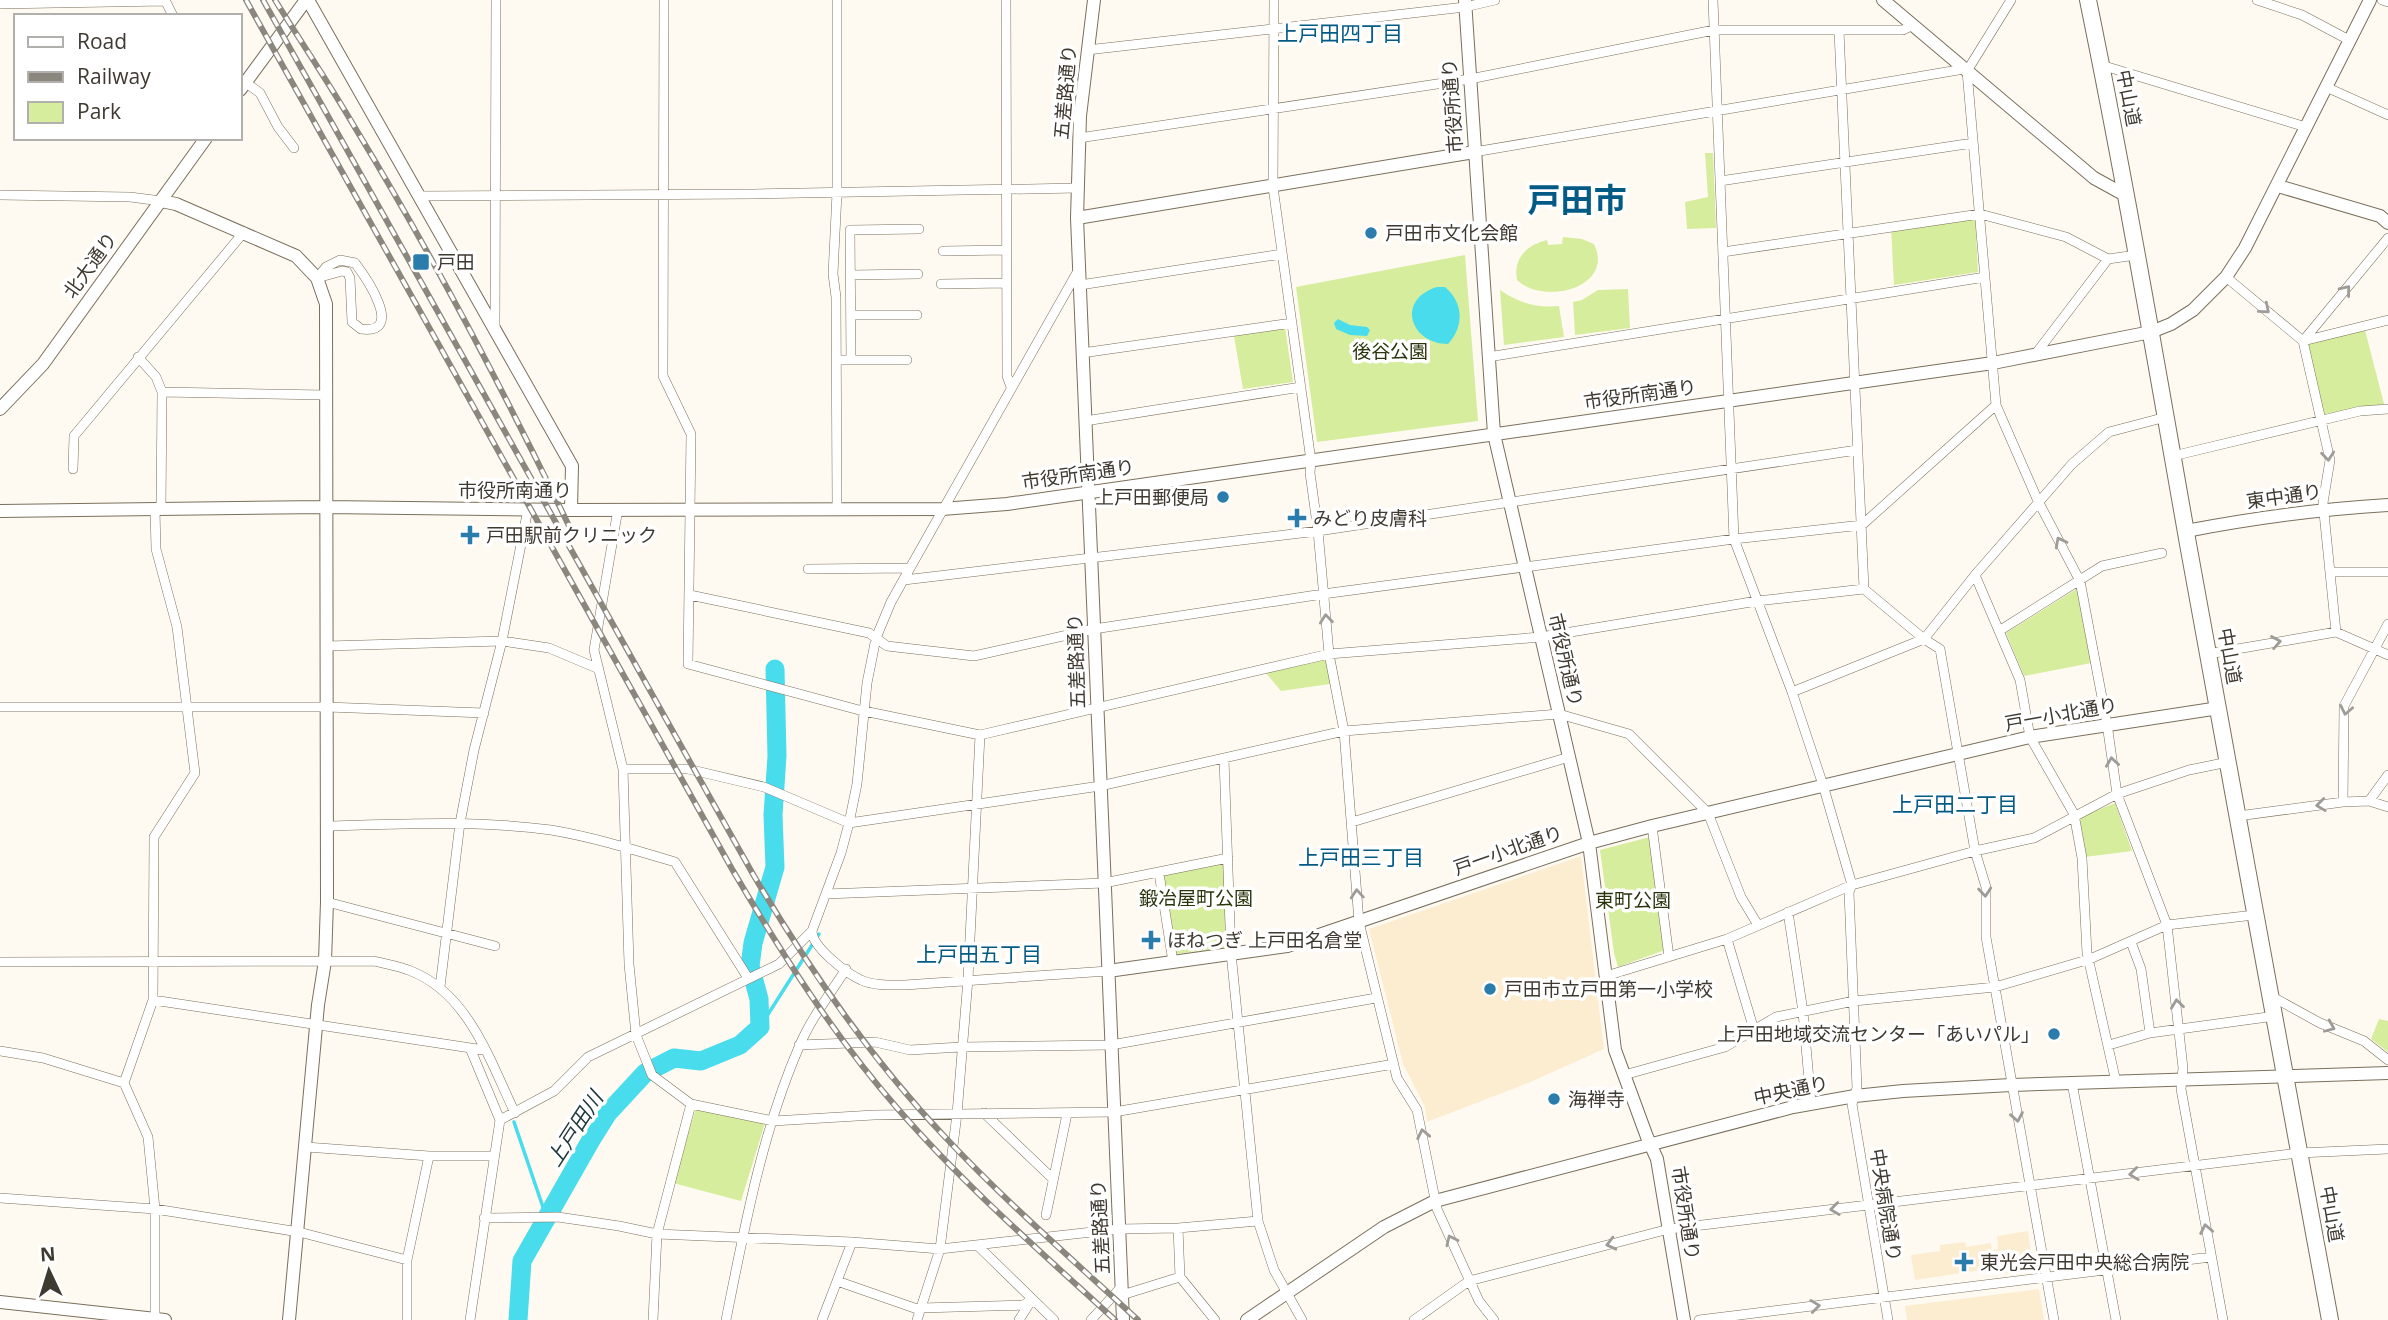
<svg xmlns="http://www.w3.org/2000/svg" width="2388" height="1320" font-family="'Open Sans','Noto Sans JP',sans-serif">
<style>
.built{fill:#fdedd0}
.green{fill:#d5ed9c}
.water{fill:#49dcec}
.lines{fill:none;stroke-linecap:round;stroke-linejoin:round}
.stream{stroke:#49dcec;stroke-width:3.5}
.river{stroke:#49dcec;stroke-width:19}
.street-casing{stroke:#7a6f5c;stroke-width:10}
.secondary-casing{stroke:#7a6f5c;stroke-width:14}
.highway-casing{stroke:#7a6f5c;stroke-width:18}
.street{stroke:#fff;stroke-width:9}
.secondary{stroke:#fff;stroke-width:12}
.highway{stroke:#fff;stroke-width:16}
.rail-casing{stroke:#8c877e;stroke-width:6}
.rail{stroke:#fff;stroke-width:3.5;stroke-dasharray:10;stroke-linecap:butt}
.oneway{stroke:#9f9c98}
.poi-dot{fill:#2a7cac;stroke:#fff;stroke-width:2.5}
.labels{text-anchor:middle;stroke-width:7;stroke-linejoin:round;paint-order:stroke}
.street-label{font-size:19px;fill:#3f3a31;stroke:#fff}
.poi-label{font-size:19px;fill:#3f3a31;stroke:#fff;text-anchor:start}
.park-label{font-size:19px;fill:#2b350d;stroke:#fff}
.neighbourhood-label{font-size:21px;fill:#035a85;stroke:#fff}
.water-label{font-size:21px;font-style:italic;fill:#1f373a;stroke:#fff}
.town-label{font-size:33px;font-weight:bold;fill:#035a85;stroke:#fff}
</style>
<rect width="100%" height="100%" fill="#fffaf1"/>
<!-- built -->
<path class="built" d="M1581,856l23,193 -76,34 -101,39 -2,-15 -22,-43 -34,-135z
M2028,1231l5,39 -31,4 -3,-16 -5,1 2,9 -81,12 -4,-25 29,-4v-6l25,-3 1,5 25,-4 1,7 6,-1 -1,-13z
M2039,1289l5,31h-137l-2,-14z"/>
<!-- green -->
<path class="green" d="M1705,153h8l3,75 -29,1 -2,-27 23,-5z
M1975,217l3,55 -84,13 -3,-57z
M1563,237l19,2 12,5c21,43 -49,62 -77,36 -4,-22 10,-35 30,-40l1,5 14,-1z
M1465,255l13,166 -161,21 -21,-155z
M1628,289l2,39 -55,7 -2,-33 9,-2 16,-10z
M1500,290c19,13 36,18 59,16l5,31 -60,8z
M1285,327l8,55 -50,7 -9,-53z
M2365,330l19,74 -60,10 -16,-70z
M2078,588l13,75 -67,13 -18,-43z
M1327,659l3,25 -49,7 -15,-18z
M2115,803l17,48 -47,6 -5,-40z
M1650,837l15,113 -47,17 -4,-14 -14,-103z
M1225,862l1,86 -51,6 -13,-79z
M2379,1019l9,2v31l-17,-13z
M696,1108l69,15 -24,78 -68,-18z"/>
<!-- water -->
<path class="water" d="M1437,287h8c18,15 20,39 3,57 -37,0 -53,-44 -11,-57z
M1338,319l12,6 17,2 3,3 -3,6 -17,-1 -14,-6 -2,-6z"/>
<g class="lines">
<!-- stream -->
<path class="stream" d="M760,1027l59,-93
M514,1122l32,94"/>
<!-- river -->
<path class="river" d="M518,1320l4,-59 69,-121 17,-27 37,-40 29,-15 27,3 39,-16 20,-18 -1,-28 -9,-33 3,-23 22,-76 -2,-52 4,-59 -2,-87"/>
<defs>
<path id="street" d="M165,0l8,16
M664,0l-1,376 28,58 -3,230 171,46 121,25 349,-81 212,-17 216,-36 107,-12
M837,0v193l-4,81 3,23 1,212
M1006,0l1,376 4,11
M1274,0l-1,187 38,274 -1,12 8,58 11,123 15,77 15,191 38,156 20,32 20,99 42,92 15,19
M1713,0l21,539 58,153 31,93 29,100 -3,7 8,196 -5,16 36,216
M2011,0l-44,71 29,334 42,96 42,80 27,143 10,70 50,131 16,143 -2,21 42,231
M2257,0l45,15 47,25
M2382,0l6,2
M0,4l165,-3
M1839,31l25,558 60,50 16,10 35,202 11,36v50l68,383
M1087,50l378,-43 30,-7
M2101,65l205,62
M245,82l15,11 18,34 16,21
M2326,87l62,28
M1079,138l391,-59 244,-49h189l10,-5
M1474,152l490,-83
M1720,181l253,-38
M0,195l130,2 31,4
M418,196l336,-2 323,-6
M943,251l64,-1
M1723,252l257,-38 86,23 42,22 28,-4
M340,260l15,3c10,13 51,72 6,66l-9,-7 -2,-44 -3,-6 -5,-1 -25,7 9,-11z
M850,275l68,-1
M2226,277l77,64 27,119 -7,43 13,129
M941,284l66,-1
M1080,285l202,-31
M851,315h66
M495,329l1,-329
M2303,341l85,-103
M2303,341l85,-21
M1082,353l210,-30
M2034,356l74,-97
M138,357l18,20 6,15 -1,117
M1488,357l497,-80
M836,360h71
M851,360l-1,-130 69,-1
M162,392l163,3
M1085,421l216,-34
M2173,456l187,-45 28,-2
M73,469l1,-33 170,-204
M618,509l-24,141 29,119 6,195 7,71 16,40 39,29 82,17 101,-6 240,-3 280,-48
M808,569l102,-1
M2331,572h57
M1975,575l45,105 10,57 44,77 8,44 5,95 29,129
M904,580l414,-49 539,-81
M690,595l179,38 18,13 87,10 120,-27 229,-35 411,-55 128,-14 134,-120
M1999,631l103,-65 60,-13
M327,646l175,-5 47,7 50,21
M2208,654l128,-22 52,23
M1792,692l132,-53 51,-64 97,-111 37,-32 57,-15
M0,707h327l157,6
M1224,759l7,194 27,268 16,49 28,50
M623,769h65l76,18 85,36 251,-37 244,-55 215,-17 70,20 79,79 33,84 17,28
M2369,801l19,-26
M2343,802l1,-96 44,-82
M2238,816l105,-14 26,-1 19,6
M1352,822l217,-65
M327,826c75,-2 150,-6 224,4 42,7 84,20 124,32l73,116
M1652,826l17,131
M1159,873l14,89
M826,894l278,-11 124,-25
M327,902l168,44
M1788,912l15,100 8,91
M812,931c0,16 34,42 49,49 14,6 30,5 44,5l203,-14
M1727,939l27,91
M2131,942l10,27 9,64
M0,962l374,-1c12,3 25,5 37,10 58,23 79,90 104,142
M1606,976l121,-37 125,-54 123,-34 59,-13 83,-44 72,-24 39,-8
M440,987l20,-164 14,-73 28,-109 26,-132
M2271,996l49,27 44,18 24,19
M153,1000l331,50
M799,1045l76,-3 35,8 51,-3 150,-2 265,-47
M2109,1045l41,-12 125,-17
M470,1048l30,72
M0,1051l43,7 81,25 24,54 7,72v111
M1624,1075l101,-28 51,-30 78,-16 141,-14 95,-28 77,-34 87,-10
M124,1083l29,-83 1,-163 41,-64 -18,-146 -21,-78 -1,-39
M2072,1083l44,237
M984,1113l69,66
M306,1147l123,9h65
M0,1198l155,11 144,23 108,28
M1046,1215l21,-101
M484,1218l74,-1 61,9 38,8 195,8 88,7 179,-20 59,-1 80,-7
M1178,1228l2,49
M978,1246l76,74
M837,1281l83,29
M1122,1295l58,-18 35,43
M921,1308l102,-3 9,-5
M407,1320v-60l22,-104
M470,1320l30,-200 54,-29 34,-34 191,-93 33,-33 29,-78 8,-30 8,-39 10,-101 9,-45 15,-36 19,-34 169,-299
M653,1320l4,-86 34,-130
M726,1320c18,-90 36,-188 73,-273 11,-27 31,-53 47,-78
M822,1320l30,-78
M917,1320l23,-71 17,-135 11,-135 12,-244
M1019,1320l12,-19
M1091,1320l31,-34
M1414,1320l55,-39 200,-52 630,-76 89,-4
M1699,1320l512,-63"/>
<path id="secondary" d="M308,0l264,466 -1,44
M1094,0l-14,116 -3,102 46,1102
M1465,0l29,434 95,409 26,207 32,87 10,22 27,161
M1883,0l211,178 31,17
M240,90l66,-90
M2278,186l102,30 8,7
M161,201l15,3 120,52 21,22 9,26 1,598 -2,59 -7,44 -29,315
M1077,218l397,-66
M0,409l43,-45 163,-226
M0,511l325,-4 246,3 371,-1 65,-5 986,-141 158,-31 20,-8 22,-14 33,-33 19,-29 125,-248
M2186,531c68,-13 134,-22 202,-26
M1108,971l179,-25 302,-103 63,-17 378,-89 189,-29
M0,1302l165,18
M1247,1320l137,-93 51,-26 358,-94 62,-11 48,-5 108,-6 377,-12"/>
<path id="highway" d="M2088,0c37,181 68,362 100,544 47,259 94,517 142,776"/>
</defs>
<!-- street casing -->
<use href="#street" class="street-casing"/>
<!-- secondary casing -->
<use href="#secondary" class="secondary-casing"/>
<!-- highway casing -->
<use href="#highway" class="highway-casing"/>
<!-- street -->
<use href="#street" class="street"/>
<!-- secondary -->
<use href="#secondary" class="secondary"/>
<!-- highway -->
<use href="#highway" class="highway"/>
<defs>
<path id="rail" d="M246,0l486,869c50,85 102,167 166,240 66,76 143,143 217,211
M263,0l491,876c55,93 116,182 191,261 61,65 128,123 193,183
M275,0c26,42 54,83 79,126 79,130 150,265 216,402"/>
</defs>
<!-- rail casing -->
<use href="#rail" class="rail-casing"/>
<!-- rail -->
<use href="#rail" class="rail"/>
</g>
<!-- one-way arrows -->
<defs><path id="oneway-chevron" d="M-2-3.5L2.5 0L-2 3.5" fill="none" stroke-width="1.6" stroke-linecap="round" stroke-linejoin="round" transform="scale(1.75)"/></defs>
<g class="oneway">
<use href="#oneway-chevron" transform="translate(2346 290) rotate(-51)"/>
<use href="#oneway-chevron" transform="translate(2265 309) rotate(40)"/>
<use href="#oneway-chevron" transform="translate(2328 456) rotate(84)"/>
<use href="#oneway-chevron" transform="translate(2060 542) rotate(-118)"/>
<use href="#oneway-chevron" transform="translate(1326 619) rotate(-96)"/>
<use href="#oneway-chevron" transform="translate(2276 642) rotate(-10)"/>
<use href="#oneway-chevron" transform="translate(2346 710) rotate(101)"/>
<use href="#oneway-chevron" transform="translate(2112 762) rotate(-98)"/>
<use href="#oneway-chevron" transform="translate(2321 805) rotate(173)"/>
<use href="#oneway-chevron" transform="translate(1985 892) rotate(85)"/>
<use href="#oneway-chevron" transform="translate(1357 894) rotate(-94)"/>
<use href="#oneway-chevron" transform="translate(2177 1004) rotate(-97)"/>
<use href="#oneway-chevron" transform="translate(2330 1027) rotate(23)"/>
<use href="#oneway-chevron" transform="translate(2017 1117) rotate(80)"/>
<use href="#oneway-chevron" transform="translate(1423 1134) rotate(-102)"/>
<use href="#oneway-chevron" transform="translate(2134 1174) rotate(173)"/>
<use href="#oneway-chevron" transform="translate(1835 1209) rotate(173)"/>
<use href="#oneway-chevron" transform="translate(2206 1229) rotate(-101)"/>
<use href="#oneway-chevron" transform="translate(1451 1240) rotate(-115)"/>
<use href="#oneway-chevron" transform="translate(1611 1244) rotate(166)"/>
<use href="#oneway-chevron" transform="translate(1815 1306) rotate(-7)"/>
</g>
<!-- markers -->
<g class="poi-dot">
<circle cx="1371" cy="233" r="7"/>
<rect x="412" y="253" width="18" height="18" rx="3.5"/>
<circle cx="1223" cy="497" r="7"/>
<path d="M1293.5 507.5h7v7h7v7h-7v7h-7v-7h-7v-7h7z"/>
<path d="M466.5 524.5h7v7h7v7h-7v7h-7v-7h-7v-7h7z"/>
<path d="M1147.5 929.5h7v7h7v7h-7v7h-7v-7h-7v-7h7z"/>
<circle cx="1490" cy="989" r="7"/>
<circle cx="2054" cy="1034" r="7"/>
<circle cx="1554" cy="1099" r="7"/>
<path d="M1960.5 1251.5h7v7h7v7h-7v7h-7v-7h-7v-7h7z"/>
</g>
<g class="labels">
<!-- street labels -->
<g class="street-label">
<text transform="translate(1065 92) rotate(-85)" y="7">五差路通り</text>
<text transform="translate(2129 98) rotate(79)" y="7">中山道</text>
<text transform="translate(1452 106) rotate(-94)" y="7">市役所通り</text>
<text transform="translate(90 265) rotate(-54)" y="7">北大通り</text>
<text transform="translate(1640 394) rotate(-8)" y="7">市役所南通り</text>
<text transform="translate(1078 474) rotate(-8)" y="7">市役所南通り</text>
<text x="515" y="497">市役所南通り</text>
<text transform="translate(2284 496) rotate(-8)" y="7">東中通り</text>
<text transform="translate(2230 656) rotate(80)" y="7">中山道</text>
<text transform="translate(1566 660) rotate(77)" y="7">市役所通り</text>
<text transform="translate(1076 661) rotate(-92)" y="7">五差路通り</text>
<text transform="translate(2061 714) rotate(-10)" y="7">戸一小北通り</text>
<text transform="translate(1508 850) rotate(-19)" y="7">戸一小北通り</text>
<text transform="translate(1791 1090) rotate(-12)" y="7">中央通り</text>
<text transform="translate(1886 1205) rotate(81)" y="7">中央病院通り</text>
<text transform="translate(1686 1213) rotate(81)" y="7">市役所通り</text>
<text transform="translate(2332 1214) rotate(80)" y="7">中山道</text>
<text transform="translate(1100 1227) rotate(-93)" y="7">五差路通り</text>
</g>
<!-- poi labels -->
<g class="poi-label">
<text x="1385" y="240">戸田市文化会館</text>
<text x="437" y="269">戸田</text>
<text x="1209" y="504" text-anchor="end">上戸田郵便局</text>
<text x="1313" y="525">みどり皮膚科</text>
<text x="486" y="542">戸田駅前クリニック</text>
<text x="1167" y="947">ほねつぎ 上戸田名倉堂</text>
<text x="1504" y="996">戸田市立戸田第一小学校</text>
<text x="2040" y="1041" text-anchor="end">上戸田地域交流センター「あいパル」</text>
<text x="1568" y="1106">海禅寺</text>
<text x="1980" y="1269">東光会戸田中央総合病院</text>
</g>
<!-- park labels -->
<g class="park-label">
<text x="1390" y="358">後谷公園</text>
<text x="1196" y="905">鍛冶屋町公園</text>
<text x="1633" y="907">東町公園</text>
</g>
<!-- neighbourhood labels -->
<g class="neighbourhood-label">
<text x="1340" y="41">上戸田四丁目</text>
<text x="1955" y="812">上戸田二丁目</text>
<text x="1361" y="865">上戸田三丁目</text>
<text x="979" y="962">上戸田五丁目</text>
</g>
<!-- water labels -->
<g class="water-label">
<text transform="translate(575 1129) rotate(-57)" y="7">上戸田川</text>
</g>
<!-- town labels -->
<g class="town-label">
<text x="1577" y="212">戸田市</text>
</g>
</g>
<!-- legend -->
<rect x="14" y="14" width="228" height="126" fill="#ffffff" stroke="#b2b0ad" stroke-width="2"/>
<rect x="28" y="37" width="35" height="10" fill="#ffffff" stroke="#b2b0ad" stroke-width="2"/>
<text x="77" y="49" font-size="21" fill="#3f3a31">Road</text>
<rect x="28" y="72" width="35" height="10" fill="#8c877e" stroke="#b2b0ad" stroke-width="2"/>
<text x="77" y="84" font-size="21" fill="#3f3a31">Railway</text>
<rect x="28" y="102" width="35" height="21" fill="#d5ed9c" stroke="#b2b0ad" stroke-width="2"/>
<text x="77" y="119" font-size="21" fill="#3f3a31">Park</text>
<!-- north arrow -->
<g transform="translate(49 1271) rotate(356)" stroke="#ffffff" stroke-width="5" paint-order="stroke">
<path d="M0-5L12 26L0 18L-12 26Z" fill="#3f3a31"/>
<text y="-10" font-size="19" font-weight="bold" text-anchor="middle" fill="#3f3a31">N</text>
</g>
</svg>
